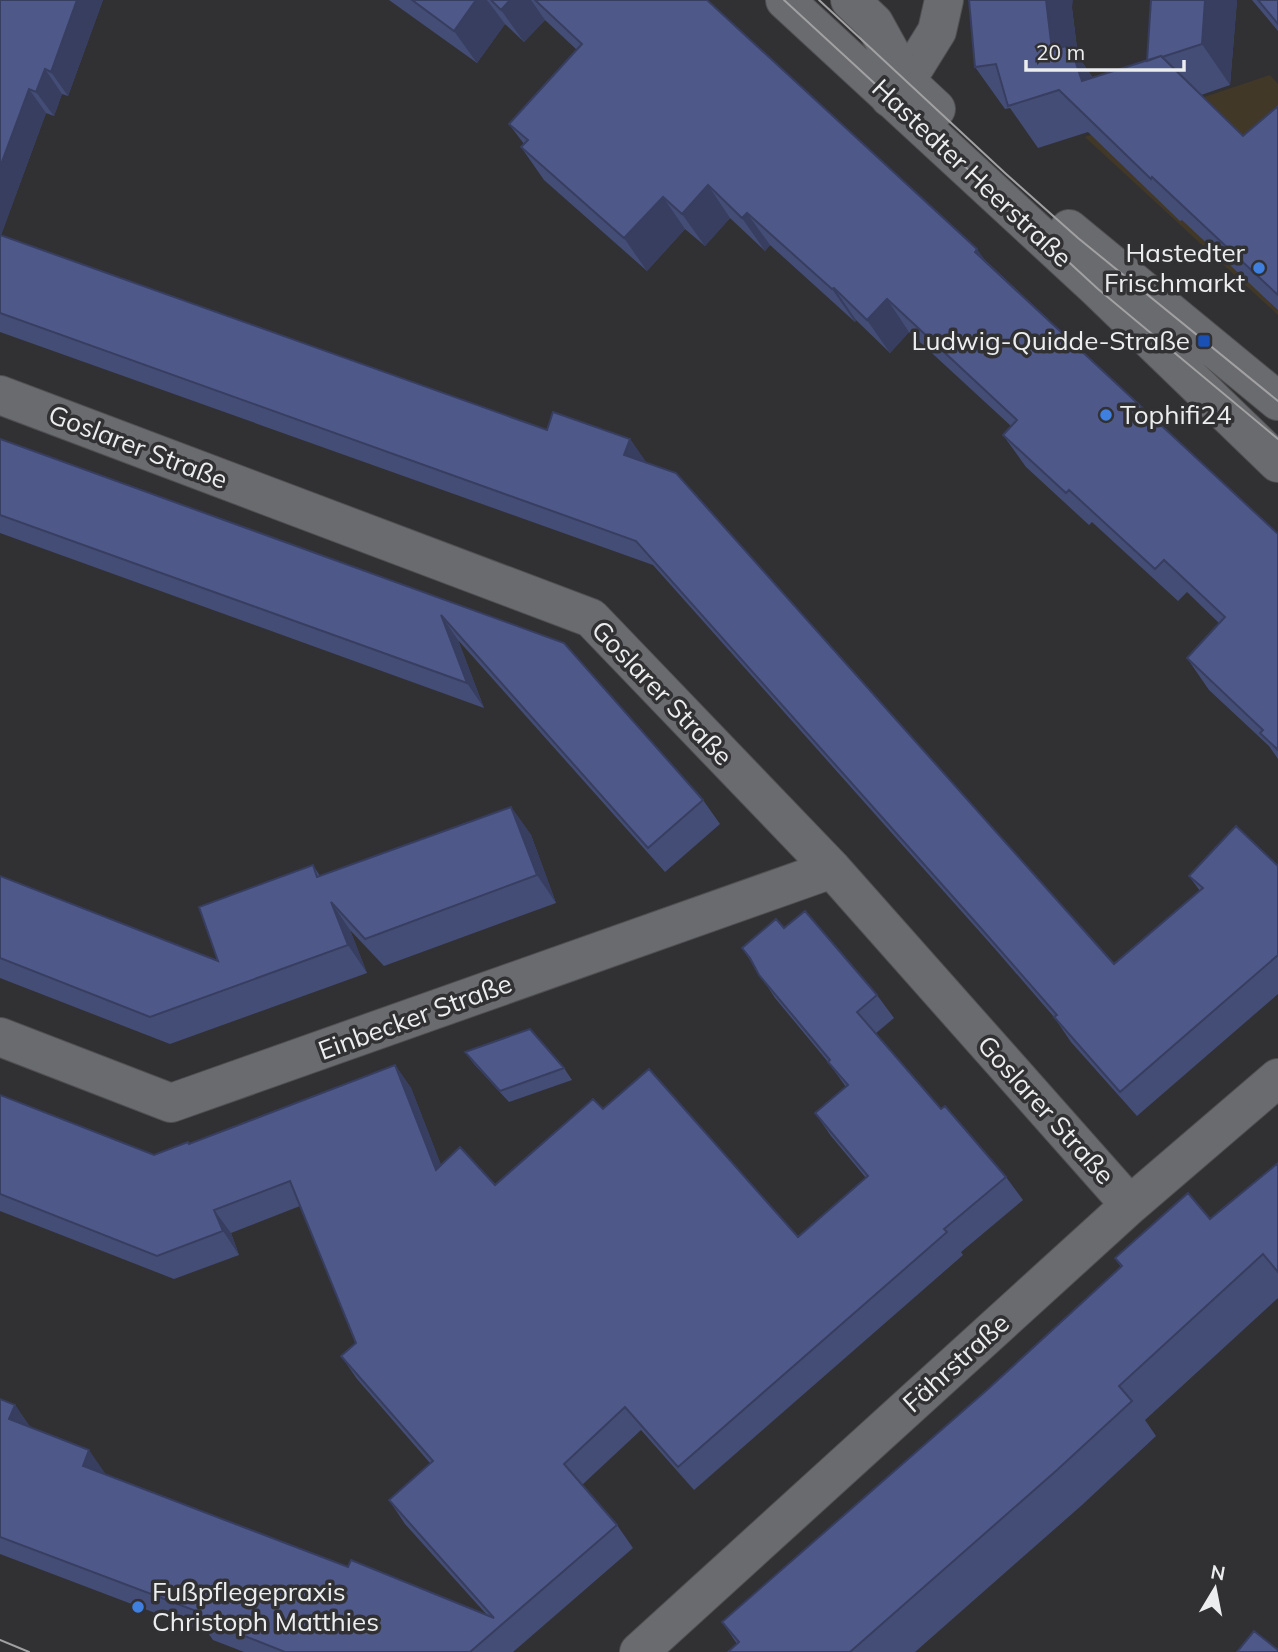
<svg xmlns="http://www.w3.org/2000/svg" width="1278" height="1652" font-family="Mulish,sans-serif">
<style>
.commercial{fill:#423827}
.lines{fill:none;stroke-linecap:round;stroke-linejoin:round}
.minor-casing{stroke:#505053;stroke-width:40}
.tertiary-casing{stroke:#505053;stroke-width:40}
.minor{stroke:#6a6b6e;stroke-width:38}
.tertiary{stroke:#6a6b6e;stroke-width:38}
.tram{stroke:#a1a1a3;stroke-width:2}
.wall{fill:#444d76}
.shaded-wall{fill:#373e60}
.building{fill:#4f5989;stroke:#373e60;stroke-width:2}
.shop-dot{fill:#3f7fe0;stroke:#313134;stroke-width:2.5}
.transit-dot{fill:#1a4fb4;stroke:#313134;stroke-width:2.5}
.labels{text-anchor:middle;stroke-width:7;stroke-linejoin:round;paint-order:stroke}
.street-label{font-size:26px;fill:#ecedee;stroke:#313134}
.poi-label{font-size:26px;fill:#ecedee;stroke:#313134;text-anchor:end}
</style>
<rect width="100%" height="100%" fill="#313134"/>
<!-- commercial -->
<path class="commercial" d="M1270,75l8,9v231l-193,-178z"/>
<g class="lines">
<defs>
<path id="minor" d="M890,98l16,-17 31,-50 7,-31
M0,395l591,223 241,251 298,336
M0,1037l171,66 661,-234
M639,1652l491,-447 148,-127"/>
<path id="tertiary" d="M785,0l313,289 180,174
M850,0l24,23 32,58 30,28
M1069,229l209,172"/>
</defs>
<!-- minor casing -->
<use href="#minor" class="minor-casing"/>
<!-- tertiary casing -->
<use href="#tertiary" class="tertiary-casing"/>
<!-- minor -->
<use href="#minor" class="minor"/>
<!-- tertiary -->
<use href="#tertiary" class="tertiary"/>
<!-- tram -->
<path class="tram" d="M784,0l314,289 180,150
M819,0l186,173 73,65 200,163
M0,1640l29,12"/>
</g>
<!-- wall -->
<path class="wall" d="M0,0h103l-35,96 -6,-2 -8,22 -8,-3 -45,122 546,195 83,9 16,24 468,501 86,-73 -11,-15 89,-10v128l-141,122 -66,-74 -17,-25 -58,-67 -343,-385 -653,-233z
M389,0h318l571,534v225l-9,-13 -60,-56 -22,-32 32,-35 -32,-31 -9,9 -86,-79 -3,3 -63,-58 -23,-32 8,-9 -102,-94 -19,21 -34,-33 -1,2 -85,-77 -5,6 -35,-33 -25,28 -20,-17 -38,42 -103,-91 -23,-33 3,-3 -15,-20 68,-74 -32,-30 -21,22 -19,-18 -28,39z
M1151,0h86l-7,85 -29,10 42,41 35,-30v204l-96,-90 -2,1 -92,-89 -50,16 -28,-40 -5,1 -30,-42 97,-59 6,48 15,22 54,-17z
M1252,0h26v31z
M0,439l564,204 139,157 17,24 -55,48 -207,-232 26,68 -484,-175z
M511,807l20,28 25,68 -172,63 -34,-36 17,43 -197,71 -170,-66v-102l218,85 95,-96 7,11z
M784,928l93,67 17,23 -19,16 66,75 65,68 17,23 -62,52 2,3 -269,235 -53,-60 -59,55 35,40 16,23 -120,104h-269l-31,-12 -5,-7 -208,-79v-155l15,6 15,22 75,47 243,93 139,48 -82,-91 -16,-24 41,-37 -73,-84 -16,-23 15,-13 -56,-137 -69,27 8,22 -65,24 -174,-68v-116l154,60 36,-11 205,-79 16,23 30,77 54,20 108,-76 195,128 68,-59 -35,-42 -16,-23 31,-26 -18,-25 -53,-64 -33,-50z
M465,1052l99,16 8,12 -63,22 -35,-38z
M1278,1163v135l-133,122 11,16 -74,69 -167,147h-187l9,-8 -15,-22 265,-232 134,-123 -6,-9 95,-39z"/>
<!-- shaded-wall -->
<path class="shaded-wall" d="M77,0h26l-35,96 -17,-24z
M476,0h11l18,24 -28,39 -23,-32z
M510,0h21l14,20 -21,22 -23,-32z
M1046,0h27l-1,8 6,48 21,32 -17,-7 -30,-31z
M1205,0h32l-7,85 -28,-41z
M45,69l17,25 -8,22 -18,-24z
M29,89l17,24 -46,125v-71z
M708,185l22,33 -25,28 -23,-32z
M663,197l22,32 -38,42 -23,-33z
M747,213l23,32 -5,6 -23,-33z
M977,249l23,32 -25,-29z
M834,288l22,32 -1,2 -23,-33z
M887,299l22,33 -19,21 -23,-33z
M630,439l17,24 -23,-8z
M441,615l17,25 26,68 -17,-25z
M511,807l20,28 25,68 -19,-28z
M331,902l19,28 17,43 -19,-28z
M395,1065l16,23 41,105 -16,-23z
M214,1210l17,23 8,22 -16,-24z
M15,1405l16,23 -22,-9z
M89,1450l16,23 -6,16 -16,-23z"/>
<!-- building -->
<path class="building" d="M0,0h77l-26,72 -6,-3 -9,23 -7,-3 -29,78z
M412,0h64l-22,31z
M491,0h19l-9,10z
M535,0h172l270,249 -2,3 303,282v216l-18,-17 3,-3 -76,-72 38,-41 -61,-57 -9,9 -86,-79 -3,3 -63,-58 14,-15 -130,-121 -20,21 -33,-32 -2,1 -85,-76 -5,5 -34,-33 -26,29 -19,-17 -39,41 -103,-91 7,-7 -19,-16 73,-80z
M969,0h77l6,50 18,-5 12,36 79,-25 82,80 35,-30v189l-126,-118 -1,2 -92,-89 -51,16 -12,-42 -21,3z
M1151,0h54l-3,44 -40,13 -1,-1 -14,5z
M1258,0h20v24z
M0,235l547,195 6,-18 77,27 -6,16 52,18 438,491 89,-76 -14,-12 47,-50 42,40v89l-158,137 -66,-75 3,-2 -78,-89 -343,-385 -636,-228z
M0,439l564,204 139,157 -55,48 -207,-233 26,68 -467,-168z
M511,807l26,68 -172,64 -34,-37 17,43 -198,72 -150,-59v-82l218,85 -19,-54 114,-42 4,12z
M805,911l72,84 -20,17 84,97 4,-3 61,71 -62,52 3,3 -269,235 -53,-60 -61,57 53,61 -147,127h-185l-88,-35 2,-5 -199,-75v-138l15,6 -6,14 80,31 -6,16 265,101 3,-7 143,58 -105,-118 44,-39 -92,-105 15,-13 -66,-162 -76,29 9,21 -66,25 -157,-62v-99l154,60 34,-13 1,2 206,-79 41,105 24,-23 35,38 98,-86 10,10 46,-40 149,168 70,-61 -53,-63 33,-28 -20,-23 2,-2 -71,-85 -9,-17 -8,-10 34,-29 8,9z
M530,1029l34,39 -64,23 -35,-39z
M1278,1163v109l-15,-18 -144,132 13,15 -75,69 -207,182h-122l11,-10 -17,-20 265,-232 135,-124 -7,-8 73,-65 22,26z
M1254,1631l24,19v2h-41z"/>
<!-- markers -->
<g class="shop-dot">
<circle cx="1259" cy="268" r="7"/>
<circle cx="1106" cy="415" r="7"/>
<circle cx="138" cy="1607" r="7"/>
</g>
<rect class="transit-dot" x="1197" y="334" width="14" height="14" rx="3.5"/>
<g class="labels">
<!-- street labels -->
<g class="street-label">
<text transform="translate(972 173) rotate(43)" y="9">Hastedter Heerstraße</text>
<text transform="translate(138 447) rotate(21)" y="9">Goslarer Straße</text>
<text transform="translate(662 693) rotate(46)" y="9">Goslarer Straße</text>
<text transform="translate(415 1017) rotate(-20)" y="9">Einbecker Straße</text>
<text transform="translate(1046 1110) rotate(48)" y="9">Goslarer Straße</text>
<text transform="translate(956 1363) rotate(-42)" y="9">Fährstraße</text>
</g>
<!-- poi labels -->
<g class="poi-label">
<text x="1245" y="262">Hastedter<tspan x="1245" dy="30">Frischmarkt</tspan></text>
<text x="1190" y="350">Ludwig-Quidde-Straße</text>
<text x="1120" y="424" text-anchor="start">Tophifi24</text>
<text x="152" y="1601" text-anchor="start">Fußpflegepraxis<tspan x="152" dy="30">Christoph Matthies</tspan></text>
</g>
</g>
<!-- north arrow -->
<g transform="translate(1215 1589) rotate(10)" stroke="#313134" stroke-width="5" paint-order="stroke">
<path d="M0-5L12 26L0 18L-12 26Z" fill="#ecedee"/>
<text y="-10" font-size="19" font-weight="bold" text-anchor="middle" fill="#ecedee">N</text>
</g>
<!-- scale -->
<path d="M1026 60v10h158v-10" fill="none" stroke="#ecedee" stroke-width="3.5"/>
<text x="1036" y="60" font-size="21" fill="#ecedee" stroke="#313134" stroke-width="5" paint-order="stroke">20 m</text>
</svg>
